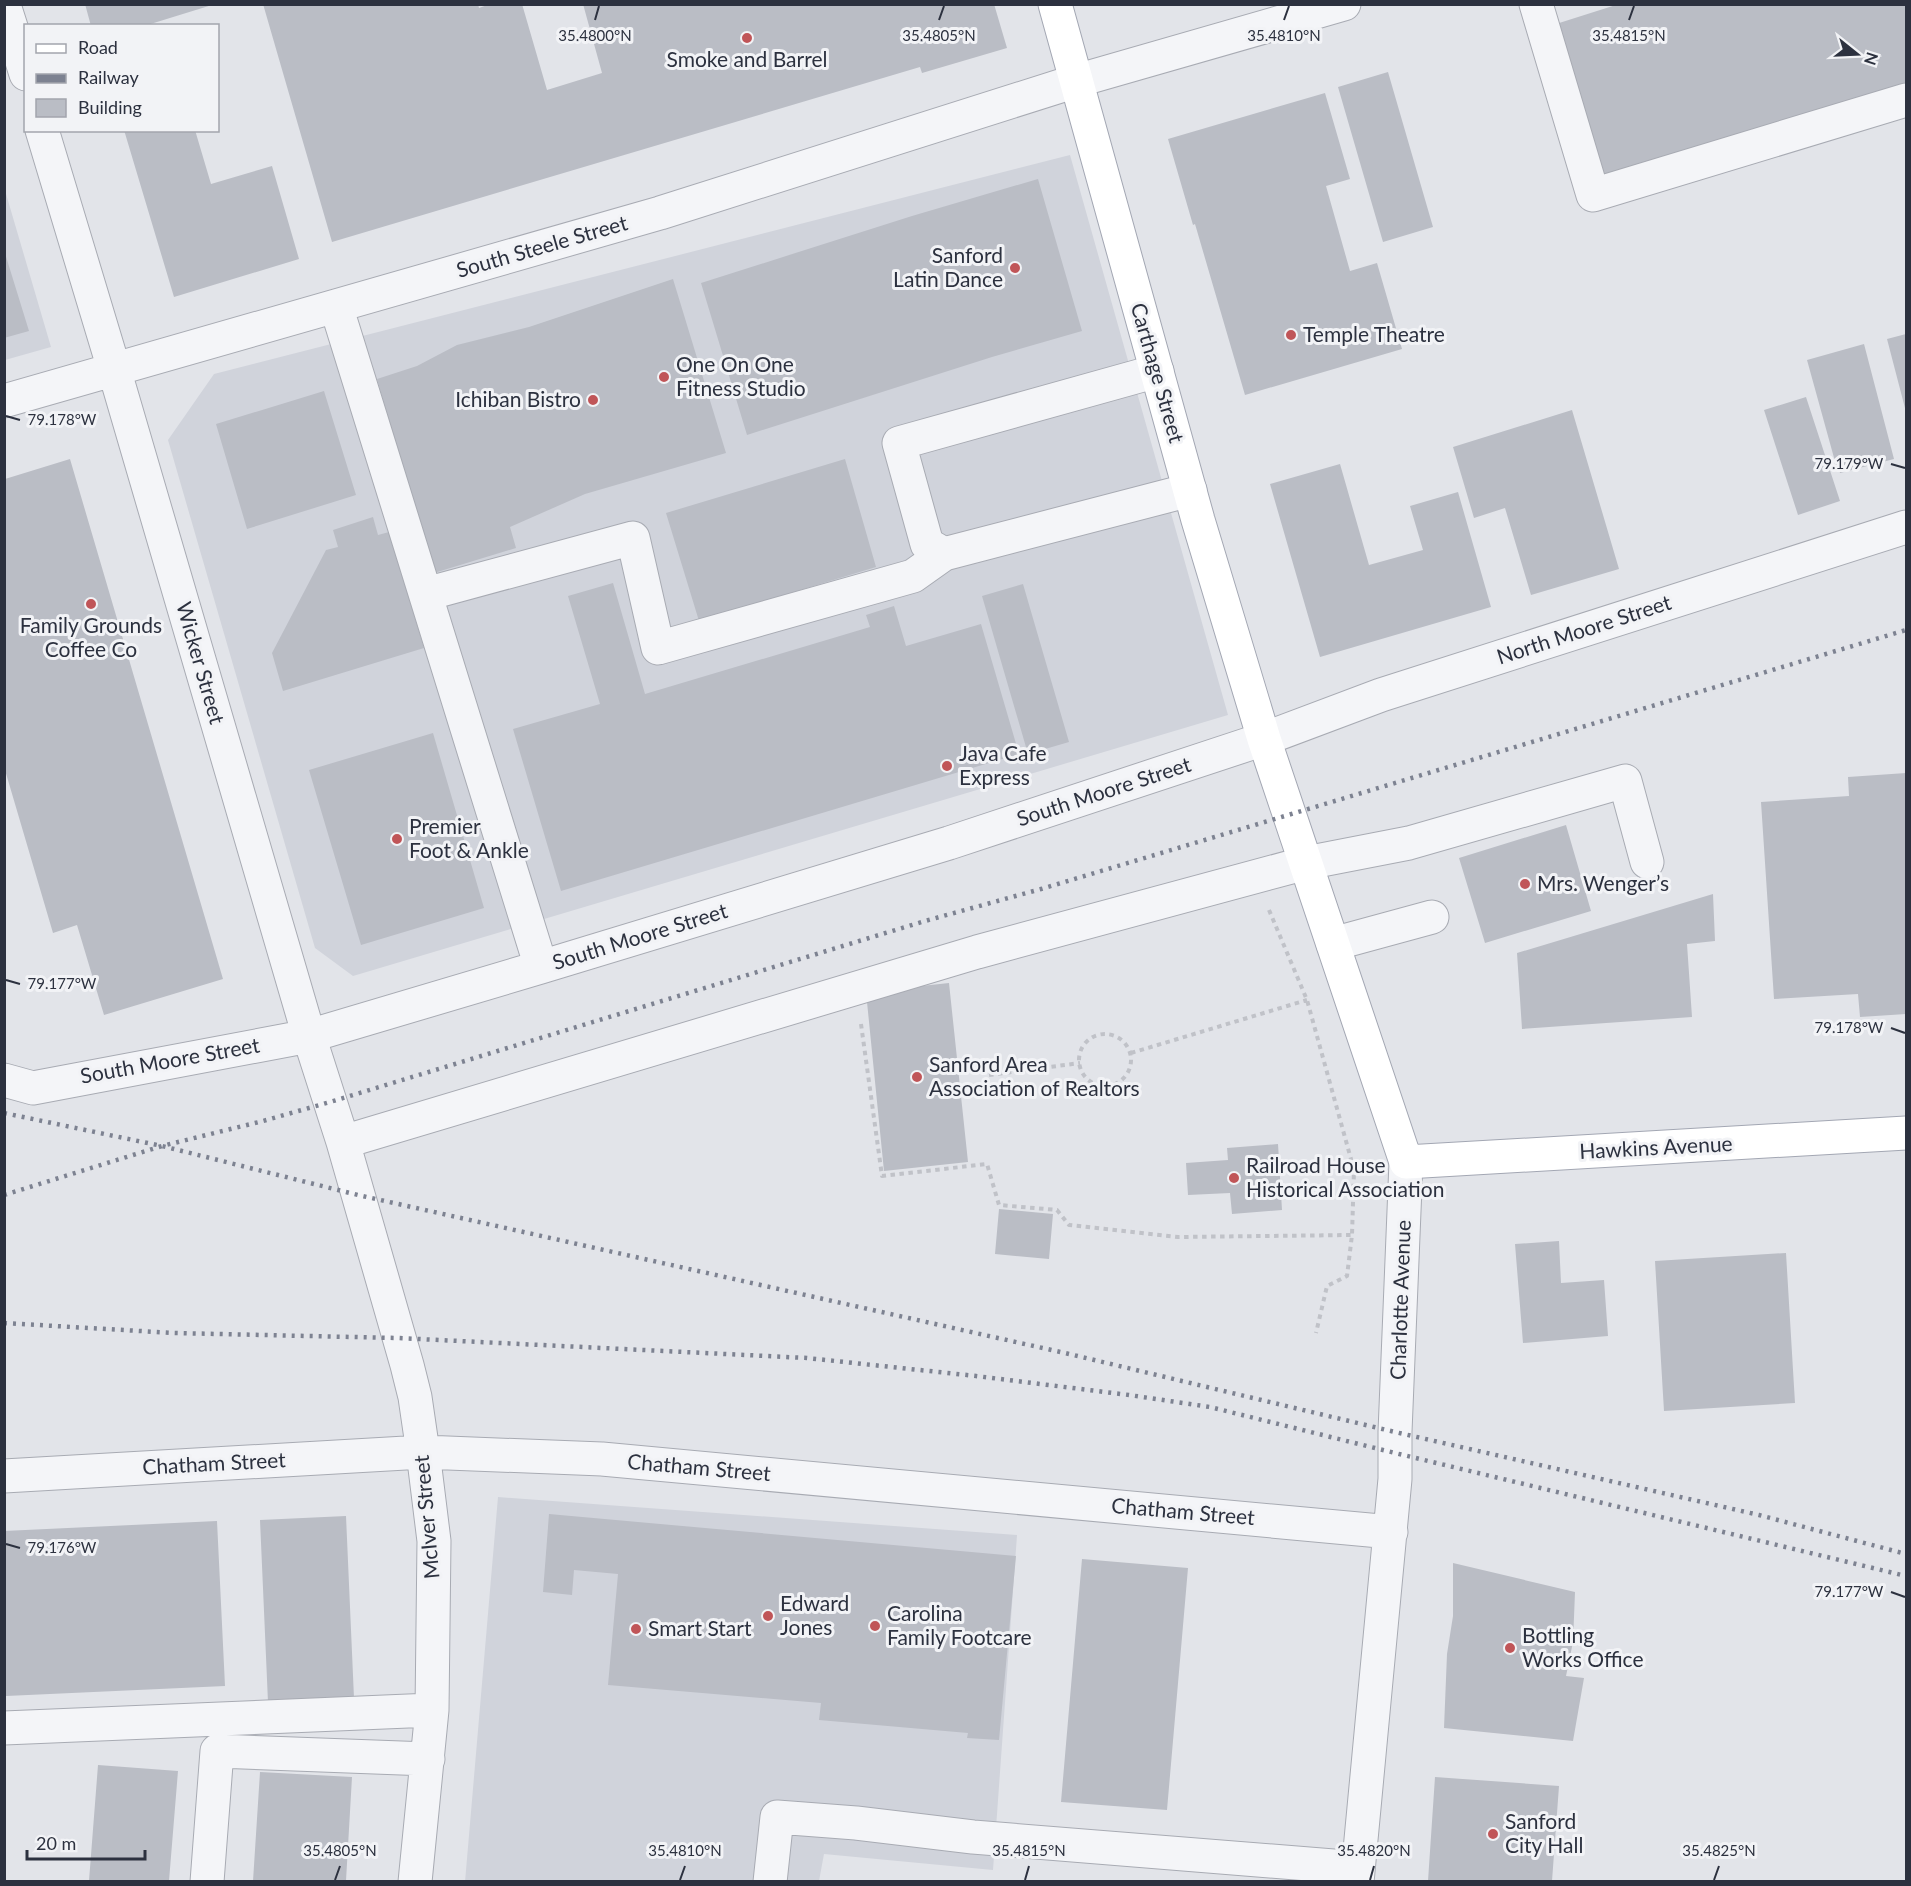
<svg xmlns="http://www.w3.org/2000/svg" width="1911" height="1886" font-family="Lato,sans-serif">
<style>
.built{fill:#d0d3db}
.building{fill:#babdc5}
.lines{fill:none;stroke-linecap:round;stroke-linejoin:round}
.minor-casing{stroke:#a8abb3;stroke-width:35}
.major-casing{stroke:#a3a7b3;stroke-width:35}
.path{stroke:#c0c2c8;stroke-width:4;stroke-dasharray:4.5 4.5;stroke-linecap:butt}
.minor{stroke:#f4f5f8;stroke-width:33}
.major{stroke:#fff;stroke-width:33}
.rail{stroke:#7d8291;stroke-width:4.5;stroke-dasharray:3 6;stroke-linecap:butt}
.ticks{fill:none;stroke:#2c313f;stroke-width:2}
.poi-dot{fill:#c05558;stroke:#f2f3f6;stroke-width:2}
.labels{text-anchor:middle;stroke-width:6;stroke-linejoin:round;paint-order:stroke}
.poi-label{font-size:21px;fill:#2c313f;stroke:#f2f3f6;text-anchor:start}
.street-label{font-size:21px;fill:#2c313f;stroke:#f2f3f6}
.ticks-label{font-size:15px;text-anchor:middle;fill:#2c313f;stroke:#f2f3f6;stroke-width:6;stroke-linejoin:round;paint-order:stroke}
</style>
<rect width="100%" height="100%" fill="#e2e4e9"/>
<!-- built -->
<path class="built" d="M1070,155l158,560 -875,261 -38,-28 -147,-508 46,-66z
M4,187l47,160 -46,13h-1z
M498,1497l519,38 -24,335 -169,-16 -5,27 -354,1z"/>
<!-- building -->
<path class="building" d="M85,4h127v1l-68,21h-53z
M263,4h215l1,4 11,-4h32l25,86 55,-17 -19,-69h411l13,44 -85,25 -2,-6 -588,175z
M1619,4h287v84l-303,92 -47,-156z
M1388,72l45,155 -50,15 -45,-155z
M1325,93l25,86 -24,7 24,85 27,-8 25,86 -157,46 -50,-171 -2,1 -25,-86z
M124,130h71l16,54 61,-18 27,93 -125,38z
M1038,179l44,152 -90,26 -245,78 -46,-152 211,-67z
M4,250l25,81 -25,7z
M673,279l53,174 -141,41 -75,33 6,21 -82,25 -57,-194 40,-13 40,-21 72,-18z
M1906,334v78l-19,-73z
M1864,344l30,115 -54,14 -2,-9 -2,1 -29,-105z
M324,391l32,104 -109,34 -31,-105z
M1806,397l34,104 -42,14 -34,-105z
M1572,410l47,159 -88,26 -26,-87 -31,10 -21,-71z
M70,459l153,520 -119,36 -27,-90 -24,8 -48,-163v-291z
M845,459l31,108 -177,54 -33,-108z
M1340,464l29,101 54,-15 -13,-44 48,-14 33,115 -171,50 -50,-173z
M373,517l5,18 11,-3 35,116 -141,43 -11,-38 54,-103 12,-3 -5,-17z
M613,583l32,111 225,-67 -4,-12 28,-9 12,40 75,-22 38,130 -458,137 -48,-162 87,-25 -32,-108z
M1023,584l46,158 -41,12 -46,-158z
M433,733l51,175 -123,37 -52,-175z
M1906,773v241l-46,3 -2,-23 -84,5 -13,-197 88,-6 -1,-19z
M1566,825l25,86 -106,32 -26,-85z
M1713,894l2,47 -28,3 5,73 -170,12 -5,-76z
M949,983l19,179 -84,9 -18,-179z
M1278,1144l4,66 -50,4 -2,-21 -42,2 -2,-32 42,-3 -1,-12z
M999,1209l54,5 -4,45 -54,-5z
M1559,1241l2,42 43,-3 4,56 -85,7 -8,-99z
M1786,1253l9,150 -131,8 -9,-150z
M549,1514l467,42 -17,184 -32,-2 1,-5 -149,-13 2,-17 -213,-18 10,-111 -44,-4 -2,25 -29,-3z
M346,1516l8,182 -86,4 -8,-182z
M217,1521l8,165 -219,10 -2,-165z
M1082,1559l106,9 -21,242 -106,-8z
M1453,1563l122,29 -2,50 -7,34 18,2 -11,63 -129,-13 3,-74 6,-38z
M98,1765l80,6 -9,110h-80z
M260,1772l92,5 -6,104h-93z
M1435,1777l124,9 -7,95h-124z"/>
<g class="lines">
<defs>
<path id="minor" d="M1536,4l57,191 313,-95
M4,5l22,69
M42,130l72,239 195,667 34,106 64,223 8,32 8,55 11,89 -2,169 -17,172
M336,306l205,661
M1157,371l-258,72 28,101 17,10 246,-64
M4,401l656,-188 416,-132 268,-77
M426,594l207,-56 25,110 255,-72 31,-22
M1333,944l99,-27
M4,1080l29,8 276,-52 232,-69 408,-124 315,-104 117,-44 525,-168
M343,1142l634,-190 329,-89 103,-20 216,-62 22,81
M4,1476l419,-24 179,7 789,73
M4,1728l428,-18
M207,1882l10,-131 211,8
M770,1882l7,-65 79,6 117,14 385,31
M1357,1882l38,-403v-47l11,-270"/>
<path id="major" d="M1055,4l143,516 66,219 142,423 500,-29"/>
</defs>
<!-- minor casing -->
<use href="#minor" class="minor-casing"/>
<!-- major casing -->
<use href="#major" class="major-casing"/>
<!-- path -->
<path class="path" d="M1269,910l38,90 47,170 -2,65 -5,41 -20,10 -11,47
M861,1024l21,152 105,-12 12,41 58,5 12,15 109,12 174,-2
M1079 1060a26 26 0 1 1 52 0a26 26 0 1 1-52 0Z
M1131,1053l176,-53
M989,1075l91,-12"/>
<!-- minor -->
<use href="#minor" class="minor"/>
<!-- major -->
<use href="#major" class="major"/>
<!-- rail -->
<path class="rail" d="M4,1113l158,33 196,49 707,158 330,79 364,83 147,39
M4,1195l158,-49 101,-25 67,-19 595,-181 116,-32 865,-259
M4,1323l170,10 224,5 409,20 169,18 153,19 81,12 185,46 511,123"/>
</g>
<!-- ticks -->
<path class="ticks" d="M595,20l4,-14M939,20l5,-14M1284,20l5,-14M1629,20l5,-14M6,416l14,4M1891,464l14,4M6,980l14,4M1891,1028l14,5M6,1544l14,4M1891,1592l14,5M335,1880l5,-14M680,1880l5,-14M1025,1880l4,-14M1370,1880l4,-14M1714,1880l5,-14"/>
<!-- markers -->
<g class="poi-dot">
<circle cx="747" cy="38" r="6"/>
<circle cx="1015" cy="268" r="6"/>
<circle cx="1291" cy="335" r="6"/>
<circle cx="664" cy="377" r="6"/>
<circle cx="593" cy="400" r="6"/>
<circle cx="91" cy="604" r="6"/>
<circle cx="947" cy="766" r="6"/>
<circle cx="397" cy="839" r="6"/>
<circle cx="1525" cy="884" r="6"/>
<circle cx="917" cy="1077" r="6"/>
<circle cx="1234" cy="1178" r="6"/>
<circle cx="768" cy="1616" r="6"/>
<circle cx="875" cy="1626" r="6"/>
<circle cx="636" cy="1629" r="6"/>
<circle cx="1510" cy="1648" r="6"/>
<circle cx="1493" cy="1834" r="6"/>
</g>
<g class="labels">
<!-- poi labels -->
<g class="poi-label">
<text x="747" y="67" text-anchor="middle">Smoke and Barrel</text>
<text x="1003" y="263" text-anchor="end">Sanford<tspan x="1003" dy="24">Latin Dance</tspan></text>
<text x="1303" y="342">Temple Theatre</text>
<text x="676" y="372">One On One<tspan x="676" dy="24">Fitness Studio</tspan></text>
<text x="581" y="407" text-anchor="end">Ichiban Bistro</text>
<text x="91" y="633" text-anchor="middle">Family Grounds<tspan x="91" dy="24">Coffee Co</tspan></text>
<text x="959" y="761">Java Cafe<tspan x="959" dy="24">Express</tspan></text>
<text x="409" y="834">Premier<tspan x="409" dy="24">Foot &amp; Ankle</tspan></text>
<text x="1537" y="891">Mrs. Wenger’s</text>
<text x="929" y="1072">Sanford Area<tspan x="929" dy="24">Association of Realtors</tspan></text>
<text x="1246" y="1173">Railroad House<tspan x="1246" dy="24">Historical Association</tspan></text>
<text x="780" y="1611">Edward<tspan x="780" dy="24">Jones</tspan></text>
<text x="887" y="1621">Carolina<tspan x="887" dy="24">Family Footcare</tspan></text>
<text x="648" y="1636">Smart Start</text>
<text x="1522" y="1643">Bottling<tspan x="1522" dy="24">Works Office</tspan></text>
<text x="1505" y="1829">Sanford<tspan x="1505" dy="24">City Hall</tspan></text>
</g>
<!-- street labels -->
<g class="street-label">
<text transform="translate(542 247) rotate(-16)" y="7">South Steele Street</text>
<text transform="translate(1157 373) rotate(74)" y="7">Carthage Street</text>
<text transform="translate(1584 630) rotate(-18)" y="7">North Moore Street</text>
<text transform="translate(200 663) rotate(74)" y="7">Wicker Street</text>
<text transform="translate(1104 792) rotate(-18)" y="7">South Moore Street</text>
<text transform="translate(640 937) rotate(-17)" y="7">South Moore Street</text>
<text transform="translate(170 1061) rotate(-10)" y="7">South Moore Street</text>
<text transform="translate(1656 1148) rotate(-3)" y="7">Hawkins Avenue</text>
<text transform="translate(1401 1300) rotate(-88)" y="7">Charlotte Avenue</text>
<text transform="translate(214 1464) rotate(-3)" y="7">Chatham Street</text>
<text transform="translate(699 1468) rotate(5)" y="7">Chatham Street</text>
<text transform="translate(1183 1512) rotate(5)" y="7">Chatham Street</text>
<text transform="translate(427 1517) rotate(-95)" y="7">McIver Street</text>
</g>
</g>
<g class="ticks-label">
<text x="595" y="41">35.4800°N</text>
<text x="939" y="41">35.4805°N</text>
<text x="1284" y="41">35.4810°N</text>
<text x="1629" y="41">35.4815°N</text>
<text x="62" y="425">79.178°W</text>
<text x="1849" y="469">79.179°W</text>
<text x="62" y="989">79.177°W</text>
<text x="1849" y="1033">79.178°W</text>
<text x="62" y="1553">79.176°W</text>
<text x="1849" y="1597">79.177°W</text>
<text x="340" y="1856">35.4805°N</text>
<text x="685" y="1856">35.4810°N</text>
<text x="1029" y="1856">35.4815°N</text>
<text x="1374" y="1856">35.4820°N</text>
<text x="1719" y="1856">35.4825°N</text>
</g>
<!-- border -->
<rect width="1911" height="1886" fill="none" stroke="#2c313f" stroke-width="12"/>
<!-- legend -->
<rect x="24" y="24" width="195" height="108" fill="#f2f3f6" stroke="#a3a5ad" stroke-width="1.5"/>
<rect x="36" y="44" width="30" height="9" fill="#ffffff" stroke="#a3a5ad" stroke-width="1.5"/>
<text x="78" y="54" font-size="18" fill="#2c313f">Road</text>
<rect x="36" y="74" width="30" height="9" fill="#7d8291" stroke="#a3a5ad" stroke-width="1.5"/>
<text x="78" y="84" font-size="18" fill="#2c313f">Railway</text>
<rect x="36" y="99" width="30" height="18" fill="#babdc5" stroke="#a3a5ad" stroke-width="1.5"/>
<text x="78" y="114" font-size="18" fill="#2c313f">Building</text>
<!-- north arrow -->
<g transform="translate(1857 54) rotate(108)" stroke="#f2f3f6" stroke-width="4.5" paint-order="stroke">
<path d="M0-4.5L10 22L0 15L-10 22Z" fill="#2c313f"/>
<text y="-9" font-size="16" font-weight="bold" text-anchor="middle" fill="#2c313f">N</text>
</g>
<!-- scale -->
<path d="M27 1850v9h118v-9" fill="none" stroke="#2c313f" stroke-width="3"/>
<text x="36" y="1850" font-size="18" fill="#2c313f" stroke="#f2f3f6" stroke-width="4.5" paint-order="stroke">20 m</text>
</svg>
